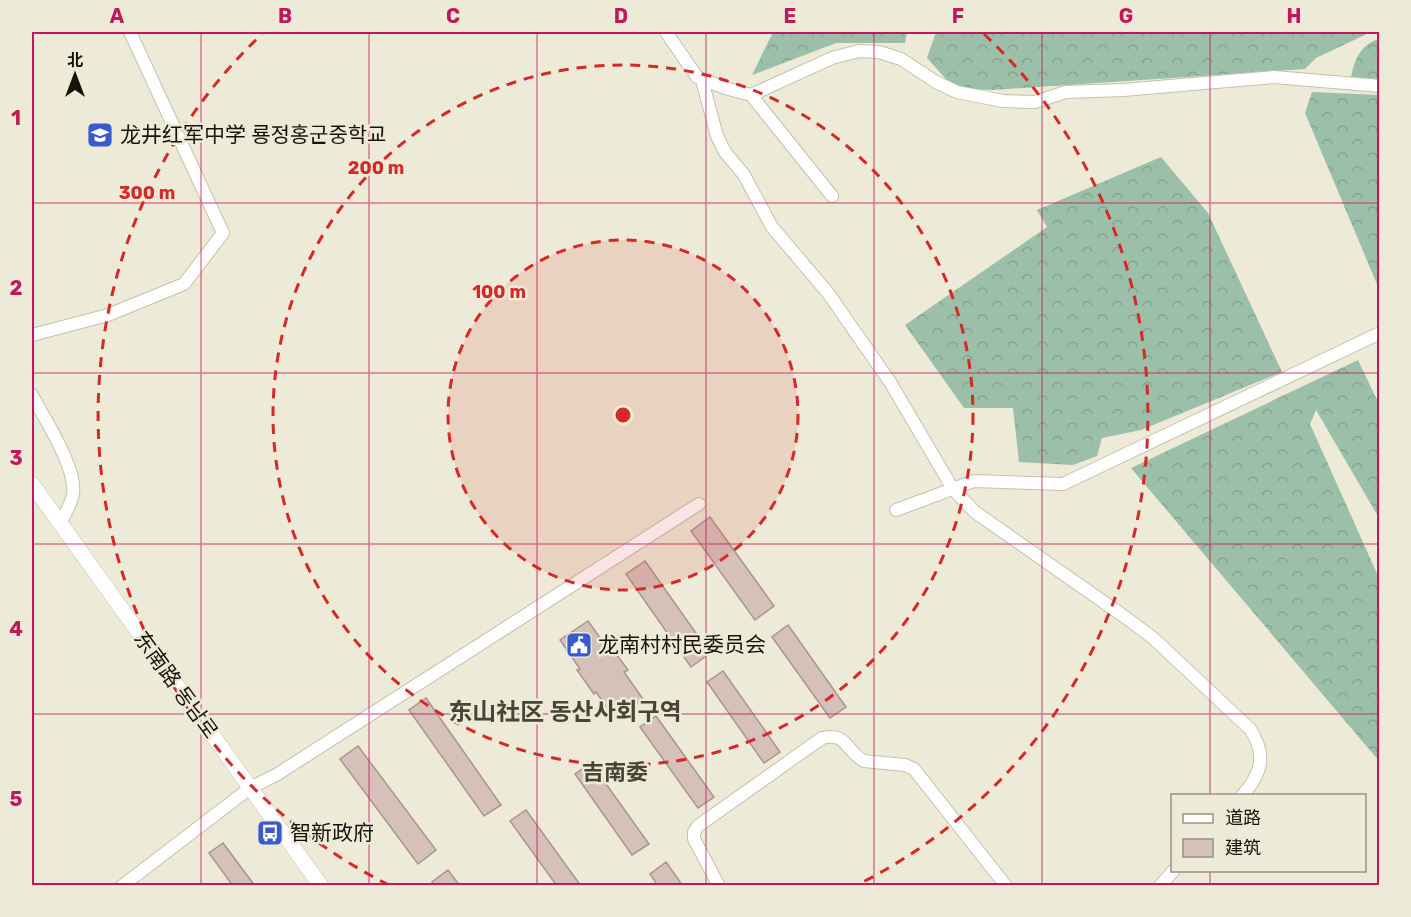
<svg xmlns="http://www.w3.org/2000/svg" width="1411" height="917" font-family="Rubik,'Noto Sans SC','Noto Sans KR',sans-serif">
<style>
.forest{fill:url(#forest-crowns)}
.building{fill:#d5c1ba;stroke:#a9958f;stroke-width:1.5}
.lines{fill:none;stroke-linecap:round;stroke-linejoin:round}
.minor-casing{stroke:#c4c1af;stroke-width:14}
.major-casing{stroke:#c4c1af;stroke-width:16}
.minor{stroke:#fff;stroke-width:12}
.major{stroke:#fff;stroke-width:15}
.grid{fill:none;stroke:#c2185b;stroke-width:1.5;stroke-opacity:0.55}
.ring{fill:none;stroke:#d62828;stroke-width:3;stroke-dasharray:10 8}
.labels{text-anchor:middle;stroke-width:5;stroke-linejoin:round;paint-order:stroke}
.poi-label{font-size:21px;fill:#14130c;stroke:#edead7;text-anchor:start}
.street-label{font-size:21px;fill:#14130c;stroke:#edead7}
.neighbourhood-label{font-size:22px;font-weight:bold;fill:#484536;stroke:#edead7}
.quarter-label{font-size:24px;font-weight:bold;fill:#484536;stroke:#edead7}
.centre{fill:#d62828;stroke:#edead7;stroke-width:3}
.ring-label{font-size:18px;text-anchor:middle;font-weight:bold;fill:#d62828;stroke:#edead7;stroke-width:5;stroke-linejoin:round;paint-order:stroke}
.neatline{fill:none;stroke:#c2185b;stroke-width:2}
.grid-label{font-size:20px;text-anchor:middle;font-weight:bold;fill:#c2185b}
</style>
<defs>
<pattern id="forest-crowns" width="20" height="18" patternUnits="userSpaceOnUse" patternTransform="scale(1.5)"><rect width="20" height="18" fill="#9cbfa9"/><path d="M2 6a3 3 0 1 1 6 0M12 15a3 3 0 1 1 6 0" fill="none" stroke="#86a390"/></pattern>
</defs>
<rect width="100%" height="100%" fill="#edead7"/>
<!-- forest -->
<path class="forest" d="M773,32h134l-2,11h-69l-84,32z
M936,32h435l-55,26 -11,11 -313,21 -38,-2 -27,-30z
M1379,39v41l-28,-2c3,-18 10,-34 28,-39z
M1312,92l67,3v194l-74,-176z
M1161,157l47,56 74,159 -141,58 -39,8 -5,18 -24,9 -54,-3 -6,-54h-49l-59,-83 142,-98 -10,-17z
M1358,360l21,44v114l-63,-108 -6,14 69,154v183l-248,-293z"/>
<!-- building -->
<path class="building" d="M710,517l64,89 -19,14 -64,-89z
M645,561l65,92 -19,14 -65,-93z
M588,621l20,28 3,-2 17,23 -4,2 19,27 -28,20 -19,-27 -2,2 -17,-24 3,-1 -20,-29z
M788,625l58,82 -16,11 -58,-81z
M723,671l57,81 -16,11 -57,-81z
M426,698l75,107 -17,11 -75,-106z
M656,716l58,81 -16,11 -58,-81z
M358,746l78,104 -18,14 -78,-105z
M591,763l58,81 -17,11 -57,-81z
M526,810l55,76h-24l-47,-65z
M223,843l32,43h-22l-24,-33z
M666,862l17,24h-25l-8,-12z
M448,870l12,16h-25l-3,-4z"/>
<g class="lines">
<defs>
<path id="minor" d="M666,32l31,45 28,11 26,7
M702,80l15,56 8,16 19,23 28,52 56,66 62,89 63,107 22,23 150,105 28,21 97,91c17,26 12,44 -8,67
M832,196l-81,-101 81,-37 27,-7 20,1 22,7 35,23 21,10 46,9 32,1 31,-10 57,-2 151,-13 106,9
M32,335l76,-20 76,-31 39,-51 -93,-201
M32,395c12,23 45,73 41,99 -2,11 -9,21 -13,30
M896,510l78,-29 89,3 317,-151
M122,886l128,-98 26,-13 423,-271
M719,886l-25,-47v-7l4,-6 124,-88c26,-6 23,13 42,23l41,4 9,4 92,117
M1160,886l14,-16"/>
<path id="major" d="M32,484l289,402"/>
</defs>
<!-- minor casing -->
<use href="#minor" class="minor-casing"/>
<!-- major casing -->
<use href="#major" class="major-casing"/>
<!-- minor -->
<use href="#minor" class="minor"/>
<!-- major -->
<use href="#major" class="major"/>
</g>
<!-- grid -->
<path class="grid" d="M201,32v854M369,32v854M537,32v854M706,32v854M874,32v854M1042,32v854M1210,32v764M32,203h1348M32,373h1348M32,544h1348M32,714h1348M1210,870v16"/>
<!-- distance rings -->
<circle cx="623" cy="415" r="175" fill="#d62828" fill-opacity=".12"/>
<g class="ring">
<circle cx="623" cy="415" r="175"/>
<circle cx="623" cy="415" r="350"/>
<path d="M389 885A525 525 0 0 1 262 34M984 34A525 525 0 0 1 857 885"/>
</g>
<!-- icons -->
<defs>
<symbol id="school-square" viewBox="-11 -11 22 22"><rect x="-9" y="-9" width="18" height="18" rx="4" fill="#395acb" stroke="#edead7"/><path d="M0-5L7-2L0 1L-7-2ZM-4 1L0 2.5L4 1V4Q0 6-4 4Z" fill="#fff"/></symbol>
<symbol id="civic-square" viewBox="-11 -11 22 22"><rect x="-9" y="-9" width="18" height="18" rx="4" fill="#395acb" stroke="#edead7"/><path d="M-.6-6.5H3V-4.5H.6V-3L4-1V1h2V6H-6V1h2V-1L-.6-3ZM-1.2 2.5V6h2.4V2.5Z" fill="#fff"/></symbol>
<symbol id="bus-square" viewBox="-11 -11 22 22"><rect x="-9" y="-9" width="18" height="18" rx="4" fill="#395acb" stroke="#edead7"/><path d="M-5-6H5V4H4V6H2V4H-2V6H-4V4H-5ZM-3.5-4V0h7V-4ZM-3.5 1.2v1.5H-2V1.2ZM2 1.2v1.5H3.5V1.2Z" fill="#fff"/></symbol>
</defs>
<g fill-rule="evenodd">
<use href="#school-square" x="85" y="120" width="30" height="30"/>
<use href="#civic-square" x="564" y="630" width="30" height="30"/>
<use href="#bus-square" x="255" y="818" width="30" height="30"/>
</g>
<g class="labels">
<!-- poi labels -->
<g class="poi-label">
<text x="120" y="142">龙井红军中学 룡정홍군중학교</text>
<text x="598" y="652">龙南村村民委员会</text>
<text x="290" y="840">智新政府</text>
</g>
<!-- street labels -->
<g class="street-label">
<text transform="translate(176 685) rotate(54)" y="7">东南路 동남로</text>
</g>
<!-- neighbourhood labels -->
<g class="neighbourhood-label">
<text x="615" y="780">吉南委</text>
</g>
<!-- quarter labels -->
<g class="quarter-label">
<text x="565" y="720">东山社区 동산사회구역</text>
</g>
</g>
<circle cx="623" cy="415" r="9" class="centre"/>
<g class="ring-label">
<text x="376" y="174">200 m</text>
<text x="147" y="199">300 m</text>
<text x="499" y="298">100 m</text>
</g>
<!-- border -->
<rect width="1411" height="917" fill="none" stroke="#edead7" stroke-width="66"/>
<!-- legend -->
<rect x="1171" y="794" width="195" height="78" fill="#edead7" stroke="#969486" stroke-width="1.5"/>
<rect x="1183" y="814" width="30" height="9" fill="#ffffff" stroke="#969486" stroke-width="1.5"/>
<text x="1225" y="824" font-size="18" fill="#14130c">道路</text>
<rect x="1183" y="839" width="30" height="18" fill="#d5c1ba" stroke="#969486" stroke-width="1.5"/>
<text x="1225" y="854" font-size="18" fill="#14130c">建筑</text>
<!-- north arrow -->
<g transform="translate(75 75)" stroke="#edead7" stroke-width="4.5" paint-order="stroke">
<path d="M0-4.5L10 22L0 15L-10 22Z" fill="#14130c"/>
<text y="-9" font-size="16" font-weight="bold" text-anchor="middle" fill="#14130c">北</text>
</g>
<rect x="33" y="33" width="1345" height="851" class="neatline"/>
<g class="grid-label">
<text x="117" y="23">A</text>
<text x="285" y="23">B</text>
<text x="453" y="23">C</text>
<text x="621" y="23">D</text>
<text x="790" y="23">E</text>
<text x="958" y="23">F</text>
<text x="1126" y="23">G</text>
<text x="1294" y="23">H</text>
<text x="16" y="125">1</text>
<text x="16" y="295">2</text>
<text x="16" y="465">3</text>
<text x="16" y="636">4</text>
<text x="16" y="806">5</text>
</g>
</svg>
